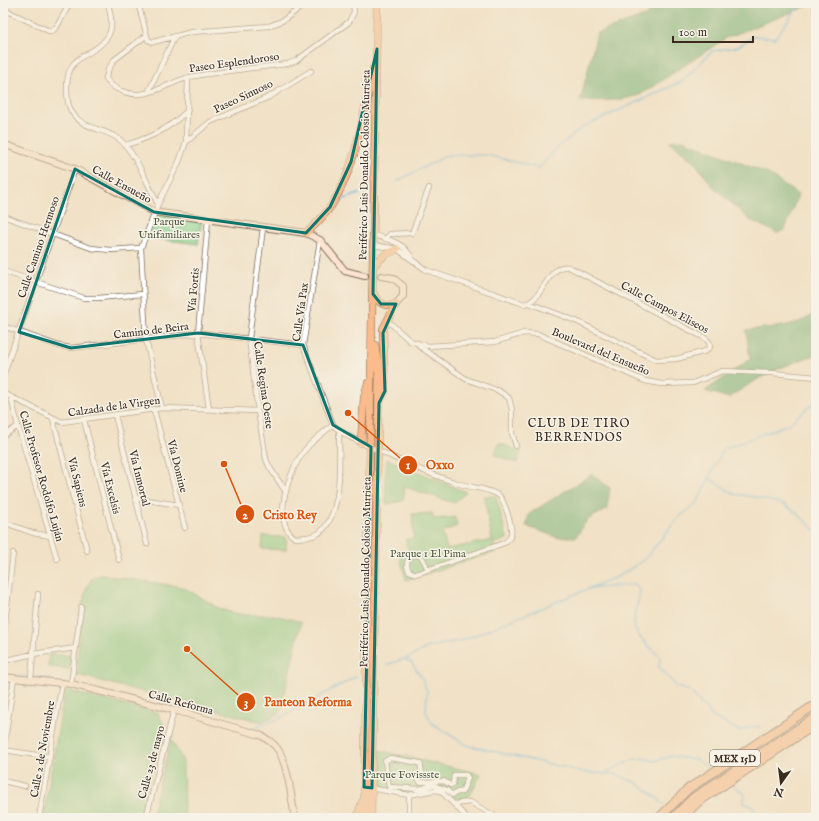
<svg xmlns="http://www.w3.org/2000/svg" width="819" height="821" font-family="'IM FELL English',serif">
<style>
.green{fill:#85ca84;stroke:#607a51}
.forest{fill:#6cae72;stroke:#546c48}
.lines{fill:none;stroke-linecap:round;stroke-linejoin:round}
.stream{stroke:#60b2db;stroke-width:1.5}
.street-casing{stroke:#7b6a59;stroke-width:6}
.secondary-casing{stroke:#7b6a59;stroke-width:8}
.primary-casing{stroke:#7b6a59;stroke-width:8}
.highway-casing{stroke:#7b6a59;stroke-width:10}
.street{stroke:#fff;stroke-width:4.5}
.secondary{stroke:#fde4d1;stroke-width:6}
.primary{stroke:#fbbb8c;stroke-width:7}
.highway{stroke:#fbbb8c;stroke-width:8}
.marked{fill:none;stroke:#0f766e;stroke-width:3;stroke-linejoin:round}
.labels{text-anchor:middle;stroke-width:3;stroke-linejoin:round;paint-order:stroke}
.shield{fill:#f7f3e8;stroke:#73665b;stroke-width:1}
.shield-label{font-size:10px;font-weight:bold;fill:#3b2a1e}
.street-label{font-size:11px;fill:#3b2a1e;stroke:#f7f3e8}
.park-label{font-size:11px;fill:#515a3d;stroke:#f7f3e8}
.neighbourhood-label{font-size:12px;letter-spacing:1px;fill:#3b2a1e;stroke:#f7f3e8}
.leader{fill:none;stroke:#d7540e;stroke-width:1.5}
.callout-dot{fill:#d7540e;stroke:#f7f3e8;stroke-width:1.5}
.mark-label{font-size:12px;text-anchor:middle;font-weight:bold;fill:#fff}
.callout-label{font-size:12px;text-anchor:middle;font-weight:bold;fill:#d7540e;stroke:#f7f3e8;stroke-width:3;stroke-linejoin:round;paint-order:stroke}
</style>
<rect width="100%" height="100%" fill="#f7f3e8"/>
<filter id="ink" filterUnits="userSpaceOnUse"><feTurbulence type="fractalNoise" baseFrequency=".025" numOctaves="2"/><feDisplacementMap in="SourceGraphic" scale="8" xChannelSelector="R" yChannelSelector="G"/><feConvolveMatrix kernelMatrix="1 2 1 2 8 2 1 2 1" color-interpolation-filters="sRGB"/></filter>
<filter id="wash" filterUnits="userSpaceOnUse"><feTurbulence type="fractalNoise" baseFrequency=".012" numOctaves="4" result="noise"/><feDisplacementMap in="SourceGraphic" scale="16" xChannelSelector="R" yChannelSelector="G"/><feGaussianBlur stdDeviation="0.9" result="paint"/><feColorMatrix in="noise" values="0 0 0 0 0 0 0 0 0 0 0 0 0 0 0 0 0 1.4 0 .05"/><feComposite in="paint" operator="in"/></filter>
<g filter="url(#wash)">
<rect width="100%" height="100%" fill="#f1e1c6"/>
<!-- green -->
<path class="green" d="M154,212l48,7 -4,25 -48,-6z
M499,443l22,9 -4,11 -23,-8z
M387,459l79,33 -12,11 -49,-16 -2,14 -17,3 -1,-24z
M484,496h12l11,43 -12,4 -2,-2 3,11 -90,28 -7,-27 10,-3 -4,-10 9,-2 -2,-24 20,-1 2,6 21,-2 2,9 -15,6 5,17 45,-9z
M263,536l23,1v13l-24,-1z
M102,575l81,12 35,21 15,5 12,2h29l27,7 -21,91 -18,9 -185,-47c2,-24 1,-76 14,-95 3,-4 6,-4 11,-5z
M49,654l22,2 -2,13 -21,-2z
M65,690l93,23 6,12 -24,93h-97z
M171,739l12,22 1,57h-33z
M378,750l103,24 -13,25 -13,3c-20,-23 -27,-9 -51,-10 -9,0 -19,-4 -28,-6z"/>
<!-- forest -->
<path class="forest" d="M661,3h155l-90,35 -86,57 -21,5 -39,1 17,-68 48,-17z
M683,140l84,33 31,22 -13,35 -8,3 -27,-13 -37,-33 -17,-23 -27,-23z
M816,313v42c-33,10 -60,23 -87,43l-24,-7 45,-32 -4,-29c24,-3 49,-2 70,-17z
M592,474l18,14 -3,21 -20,11 -11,17h-20l-30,-11 3,-12z"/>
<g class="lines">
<!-- stream -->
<path class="stream" d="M397,181l51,-26h39l52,13 18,-20 26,-21 100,-46 29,-30 25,-4 17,-11 21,2 26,-35
M338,201l21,-7
M710,479l24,15 16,2 33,8 14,9 19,18
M590,589l45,-5 5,6c0,10 -6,21 -6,31 0,18 17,24 26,37l-1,9 18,20 13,4 23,26 27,14 10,-4h10
M404,659l8,4 10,15 5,13 -1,21 6,11 34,22 122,28 27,1 22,9 19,14 8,8
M387,665l23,-8 18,-10 35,-7 154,-63 27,-17 34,-42 19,-15 26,-54 66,-25 27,-23
M17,676h13
M33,677l20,2
M250,730l30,-12 77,-42
M607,772c16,-7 29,-19 48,-11l15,-5 27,4 12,8
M732,784l13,10 -2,9 11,4 1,7 11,4"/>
</g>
</g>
<g filter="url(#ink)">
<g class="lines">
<defs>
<path id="street" d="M108,3c2,10 6,23 0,33 -13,22 -40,15 -41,49 0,7 0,15 2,21 8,22 30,21 47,31 18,11 31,47 42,67
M138,3l10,37 5,2 39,-10 77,-6 13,-5 25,-18
M3,9l48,23 5,-4 14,-25
M147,35l-33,25 -6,10 -2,8c5,11 22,17 34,16 17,-1 33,-13 50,-17 32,-6 65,-9 97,-13l9,-3 53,-39 5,-10 -1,-9
M148,93l27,-57
M186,142l2,-64
M126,145c26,-8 43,-16 62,-35
M3,216l88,32 19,2 31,-2
M208,220l-10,113 11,76
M263,228l-14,110 9,73 8,48 4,9 16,24
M374,235c15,5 29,7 37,22
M385,239l5,-5 22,-1 17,-45
M320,240l-17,105 30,80c14,13 33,20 51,28 25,12 50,23 76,31 12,4 28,4 38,11 6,3 15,33 13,39 -1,5 -4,7 -7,9l-88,31 -7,-3c-3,-6 -3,-10 2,-15 11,-4 13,5 17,14
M373,245l24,4 29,21 98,34c20,-3 23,-41 45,-37l136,71 4,4 1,5 -4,4 -30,8 -20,1 -80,-39 -47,-18
M3,271l81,27h14l45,-4
M387,320l23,21 18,5 67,-4 29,-9 14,1 107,47 17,3 31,-1 29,-12 50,2 44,4
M3,326l56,20 12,2 127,-15 105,12
M419,346l47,33 33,12 10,7 3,12v23l4,13
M3,376l72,-207
M3,393l59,29 100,-14 96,3
M11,397l7,29 39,133
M162,408l-16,-68 -5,-92 17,-44 21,-42 7,-20 24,-20 59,-25 42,-26
M154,410l31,118
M115,415l32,129
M53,419l34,132
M84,420l35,140
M333,425c-9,7 -20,15 -28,25 -15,18 -35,71 -10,88 8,-1 18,0 24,-5 25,-18 20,-75 20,-103
M3,436l15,-10
M135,498l44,7
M3,522l30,11 17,3
M3,641l10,-88
M3,661l30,-7 43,-6
M31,679l7,-85
M71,684l10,-77
M4,750l46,7
M3,753l11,-75
M390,758l30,5 2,10 -4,5 2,4 24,-1 6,4 3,-1 1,-9h12l2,3 -6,14h-4l-6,3 -5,-5 -14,-5 -13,4 -31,-2 -4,-26z
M3,781l22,5
M370,788l39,7 26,-5 6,1 26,27
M409,795v23
M454,804l16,-2 23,13
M39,818l23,-135
M146,818l28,-108"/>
<path id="secondary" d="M3,144l72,25 79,43 152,21 14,7 25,31 20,5
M381,276l12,2 10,8v10l-7,8
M3,677l68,7 103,26 86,25c7,4 14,8 19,16 10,19 12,46 16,67"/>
<path id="primary" d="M306,233c9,-8 18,-17 25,-27 26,-40 32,-91 42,-137
M373,266l12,-11 12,-6
M374,294c5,10 11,13 22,10
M379,403l6,-12 -2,-62 13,-25
M361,443l3,-45 4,-15
M357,818l5,-16
M364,818l13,-815
M371,818l8,-442 -4,-31"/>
<path id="highway" d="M659,818l29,-29 128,-85
M673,818l20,-20 123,-81
M682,818l16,-16 118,-78"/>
</defs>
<!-- street casing -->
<use href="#street" class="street-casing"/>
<!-- secondary casing -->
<use href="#secondary" class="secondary-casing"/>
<!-- primary casing -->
<use href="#primary" class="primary-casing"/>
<!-- highway casing -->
<use href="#highway" class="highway-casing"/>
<!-- street -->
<use href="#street" class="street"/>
<!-- secondary -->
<use href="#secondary" class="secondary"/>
<!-- primary -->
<use href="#primary" class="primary"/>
<!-- highway -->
<use href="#highway" class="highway"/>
</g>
</g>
<!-- marked area -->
<path d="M0 0H819V821H0ZM377,49l-4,245 8,10h15l-13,29 2,58 -6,12 -7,385 -8,-1 7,-340 -38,-22 -30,-80 -105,-12 -127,15 -52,-16 56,-163 79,43 152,21 24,-26 21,-45z" fill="#f1e1c6" fill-opacity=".55" fill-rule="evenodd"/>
<path class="marked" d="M377,49l-4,245 8,10h15l-13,29 2,58 -6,12 -7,385 -8,-1 7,-340 -38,-22 -30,-80 -105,-12 -127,15 -52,-16 56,-163 79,43 152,21 24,-26 21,-45z"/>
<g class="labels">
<!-- shield labels -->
<rect class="shield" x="710" y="750" width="50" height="16" rx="3"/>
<g class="shield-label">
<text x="735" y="762">MEX 15D</text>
</g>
<!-- street labels -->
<g class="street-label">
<text transform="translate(234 62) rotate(-8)" y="4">Paseo Esplendoroso</text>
<text transform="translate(243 96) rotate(-25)" y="4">Paseo Sinuoso</text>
<text transform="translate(364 165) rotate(-89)" y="4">Periférico Luis Donaldo Colosio Murrieta</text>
<text transform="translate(122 184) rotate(29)" y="4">Calle Ensueño</text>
<text transform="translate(38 247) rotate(-71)" y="4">Calle Camino Hermoso</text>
<text transform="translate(193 290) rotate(-85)" y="4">Vía Fortis</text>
<text transform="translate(665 307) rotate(28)" y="4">Calle Campos Eliseos</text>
<text transform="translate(300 312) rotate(-82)" y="4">Calle Vía Pax</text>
<text transform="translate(151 330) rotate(-7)" y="4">Camino de Beira</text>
<text transform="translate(601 351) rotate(23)" y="4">Boulevard del Ensueño</text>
<text transform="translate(264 385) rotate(82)" y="4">Calle Regina Oeste</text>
<text transform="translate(114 406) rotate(-8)" y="4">Calzada de la Virgen</text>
<text transform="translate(178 466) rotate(76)" y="4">Vía Domine</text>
<text transform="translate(42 476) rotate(74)" y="4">Calle Profesor Rodolfo Luján</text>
<text transform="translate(140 478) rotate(76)" y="4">Vía Inmortal</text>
<text transform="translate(78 482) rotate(76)" y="4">Vía Sapiens</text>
<text transform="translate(111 488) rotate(76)" y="4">Vía Excelsis</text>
<text transform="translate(365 572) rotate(-89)" y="4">Periférico Luis Donaldo Colosio Murrieta</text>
<text transform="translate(181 702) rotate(15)" y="4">Calle Reforma</text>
<text transform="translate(42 749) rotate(-80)" y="4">Calle 2 de Noviembre</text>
<text transform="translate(151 762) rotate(-75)" y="4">Calle 23 de mayo</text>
</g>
<!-- park labels -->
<g class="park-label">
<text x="169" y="225">Parque<tspan x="169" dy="13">Unifamiliares</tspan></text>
<text x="428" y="557">Parque 1 El Pima</text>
<text x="402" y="778">Parque Fovissste</text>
</g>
<!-- neighbourhood labels -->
<g class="neighbourhood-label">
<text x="579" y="427">CLUB DE TIRO<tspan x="579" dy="14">BERRENDOS</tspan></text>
</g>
</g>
<!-- callouts -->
<path class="leader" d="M348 413L408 465M224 464L245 514M187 649L246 702"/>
<g class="callout-dot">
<circle cx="348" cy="413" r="4"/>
<circle cx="224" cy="464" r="4"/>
<circle cx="187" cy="649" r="4"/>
<circle cx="408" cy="465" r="10"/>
<circle cx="245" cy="514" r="10"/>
<circle cx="246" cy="702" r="10"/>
</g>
<g class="mark-label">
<text x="408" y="469">1</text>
<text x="245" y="519">2</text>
<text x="246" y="706">3</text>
</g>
<g class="callout-label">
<text x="440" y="469">Oxxo</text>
<text x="290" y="519">Cristo Rey</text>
<text x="308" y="706">Panteon Reforma</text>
</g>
<!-- margin -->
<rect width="819" height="821" fill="none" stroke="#f7f3e8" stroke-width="16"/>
<!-- north arrow -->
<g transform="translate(781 783) rotate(194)" stroke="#f7f3e8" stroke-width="3" paint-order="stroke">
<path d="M0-3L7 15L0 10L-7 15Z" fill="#3b2a1e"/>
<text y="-6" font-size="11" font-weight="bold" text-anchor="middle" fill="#3b2a1e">N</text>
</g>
<!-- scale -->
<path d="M673 36v6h80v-6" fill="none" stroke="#3b2a1e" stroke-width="2"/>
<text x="679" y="36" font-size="12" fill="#3b2a1e" stroke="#f7f3e8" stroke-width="3" paint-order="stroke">100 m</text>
</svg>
